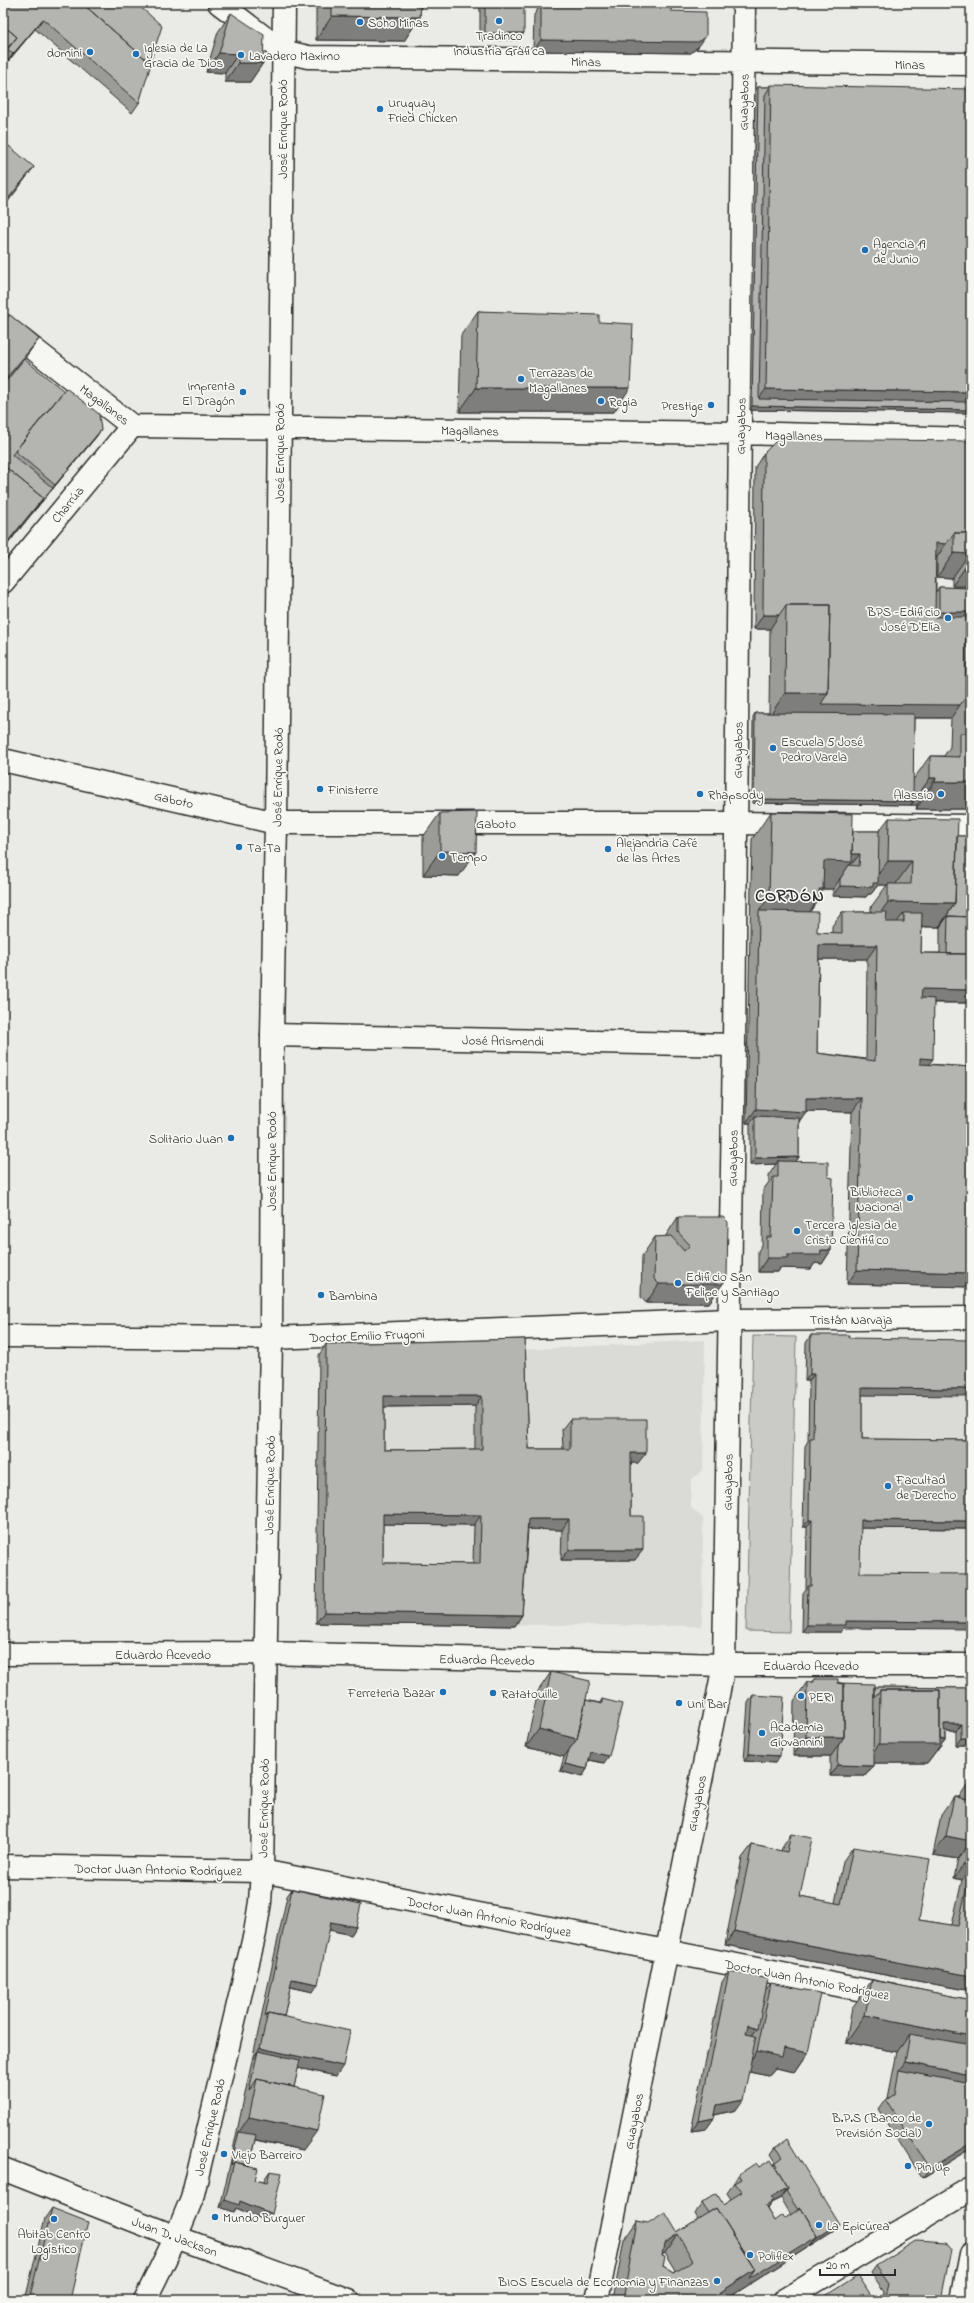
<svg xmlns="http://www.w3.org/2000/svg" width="974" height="2303" font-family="'Indie Flower',sans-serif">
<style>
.built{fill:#dadad6}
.green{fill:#cacac7;stroke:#7a7a79}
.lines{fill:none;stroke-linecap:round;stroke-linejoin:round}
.pedestrian-casing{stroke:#2b2b2b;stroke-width:25}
.minor-casing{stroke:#2b2b2b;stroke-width:25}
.tertiary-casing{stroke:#2b2b2b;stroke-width:25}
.secondary-casing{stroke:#2b2b2b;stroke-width:25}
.pedestrian{stroke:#f6f6f2;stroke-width:22}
.minor{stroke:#f6f6f2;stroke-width:22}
.tertiary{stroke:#f6f6f2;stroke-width:22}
.secondary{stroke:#f6f6f2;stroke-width:22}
.wall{fill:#9b9b98;stroke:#2b2b2b;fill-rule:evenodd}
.shaded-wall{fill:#7e7e7c;stroke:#2b2b2b}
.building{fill:#b4b4b1;stroke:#2b2b2b;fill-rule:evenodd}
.poi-dot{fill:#1f6fb2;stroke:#f6f6f2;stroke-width:1.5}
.labels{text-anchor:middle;stroke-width:3.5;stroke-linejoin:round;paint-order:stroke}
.poi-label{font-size:13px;fill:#2b2b2b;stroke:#f6f6f2;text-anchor:start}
.street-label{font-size:13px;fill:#2b2b2b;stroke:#f6f6f2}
.district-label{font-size:17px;font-weight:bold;letter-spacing:1px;fill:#2b2b2b;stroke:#f6f6f2}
</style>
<rect width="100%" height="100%" fill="#eaeae6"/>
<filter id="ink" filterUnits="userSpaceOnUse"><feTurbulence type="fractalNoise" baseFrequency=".025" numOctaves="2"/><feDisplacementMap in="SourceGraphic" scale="8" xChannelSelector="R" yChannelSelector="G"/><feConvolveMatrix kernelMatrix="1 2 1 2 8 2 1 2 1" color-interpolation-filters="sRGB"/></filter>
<g filter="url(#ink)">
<!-- built -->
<path class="built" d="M705,1340l-2,130 -12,10v28l12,10 -1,108 -386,-3 3,-268 199,-5z
M806,1343l165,4v282l-130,-1v4h-39l1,-39h3l1,-66h-4l2,-81 3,-1 1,-64h-4z"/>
<!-- green -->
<path class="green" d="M753,1336l43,1 -7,295 -43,-1z"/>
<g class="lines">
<defs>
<path id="pedestrian" d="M730,1320l241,-2"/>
<path id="minor" d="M3,582l129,-156
M3,760l273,63h460l235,3
M272,1035l462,10
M3,1336l268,2 459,-18
M3,1866l259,5 631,125
M962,2300l9,-46"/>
<path id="tertiary" d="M219,3l63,48 26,6 663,7
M3,325l129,101 608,7 231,6
M3,1654l263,-1 458,12h247
M3,2169l173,68 172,63
M145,2300l31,-63 16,-39 63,-265 5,-31 2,-31 9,-533 1,-303 4,-212 8,-820
M597,2300l127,-635 10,-620 10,-1042"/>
<path id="secondary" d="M784,2300l187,-111"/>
</defs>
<!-- pedestrian casing -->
<use href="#pedestrian" class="pedestrian-casing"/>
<!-- minor casing -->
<use href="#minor" class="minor-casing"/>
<!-- tertiary casing -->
<use href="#tertiary" class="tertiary-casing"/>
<!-- secondary casing -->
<use href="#secondary" class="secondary-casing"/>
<!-- pedestrian -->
<use href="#pedestrian" class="pedestrian"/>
<!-- minor -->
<use href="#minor" class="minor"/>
<!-- tertiary -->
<use href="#tertiary" class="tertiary"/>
<!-- secondary -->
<use href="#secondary" class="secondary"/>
</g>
<!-- wall -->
<path class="wall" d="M3,3l147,60 -11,40 -7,10 -97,-84 -30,36 -2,-2z
M317,3h104l-1,14 -16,24 -88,-1v-36z
M480,3h44l-5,37h-39z
M551,3h120v8l28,35 -8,7 -158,-2 1,-36 7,-11 9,1z
M231,13l32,50 -13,19h-25v-9l-19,-1 12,-40z
M771,85l200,328 -221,-3 5,-319 3,-4h12z
M478,311l121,11 15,90h-155l2,-77z
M3,323l21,36 77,71 -5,7 -66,79 -27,34z
M971,441v368h-55l1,-4h-6l-159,-2 1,-86 2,-4h14l1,-84h-16l1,-162 9,-14zM936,557h1v20l15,1v8h18l-1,2 -30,-1 -3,5zM914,718h37l-1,29 -6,9h-14l-17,24z
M771,812l82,19h26l10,-13 68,18h14v167h-37l-5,61 42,3v220l-124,-3 5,-172 -46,-1 -7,11v35l-3,4 32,16 3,73 -9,14 -7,-1 -4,6 -31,-1 -2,4h-20v-21l4,-6 1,-55 6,-8v-7l7,-11 -26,1v-42h-4l6,-284zM878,885h9l-16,22v5h-29l-10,14v7l-15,-1 -7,-20 9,-14v-4l4,-5h10l-1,7 34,1 2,-3h3zM922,927h18v26h-19zM819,959h48l-1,100 -49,-6z
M440,813l19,63 -36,-1v-38z
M678,1217l36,79 -5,7h-63l-5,-6 1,-41 13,-19h10z
M811,1335l38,3 13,58v43l109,1v89l-111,-1 -17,100 -2,4h-39l1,-39 3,-4 1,-62h-4l2,-81 3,-5 1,-60h-4l1,-38z
M525,1339l4,110h34l-1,-20 8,-10 68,44h-7v53l4,44h-74l1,-30 -34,-1 -6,86 -7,11 -199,-3 3,-268 7,-11zM475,1406v43l-91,1v-43zM383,1524l91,1 -1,39 -90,-1z
M551,1672l35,28 14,3 2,-4 2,64 -15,-3 -2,9 -5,8 -22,-6 4,-14 -38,-10 12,-56z
M814,1679l24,4 36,4 94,1 3,-4v54h-1v-12h-1v12l-5,7h-8v-14h-11v8l-18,24h-54v3l-8,10h-35v-20h-37l1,-55 13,-19h5z
M753,1695l22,68 -31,-2 4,-58z
M971,1779v212l-246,-46 17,-87 10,-13 29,6 1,-3 9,-14 9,62 35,7 8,-42 10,-14 66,73 33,5 10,-45 -8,-2 4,-19 -25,-4 8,-40 13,-18h5z
M292,1889l64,38 -5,8 -22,-5 -16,62 -23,-5 -6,29 52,60 -38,-8 -4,19 9,63 -48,-10 -6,25 6,15 9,2 1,-4 5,-7 -3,50 -31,-13 -2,4 -14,-5 9,-38 58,-273z
M729,1971l36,20 6,-8 37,70 -13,19 -20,-4 -6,7 -20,-4 -13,39 -21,5 -1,3 -8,11 -15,2 31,-149z
M872,1980l99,20v146l-3,4 -46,28 -43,-68 7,-10 2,-2 9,-46 -51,-10 6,-34z
M776,2147l63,77 -5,7 -109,69h-112l11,-60 13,-19 40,11 21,-13 -3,-5 7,-11 21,1 8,-5 -4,-6 5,-7v-1l7,-11 20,-7 15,-2 2,-3 -5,-8zM781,2198l10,17 -7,4 -10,2 -7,-12 4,-6zM665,2253l11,18 -2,2 -11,-7 -1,-10 1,-2z
M52,2208l18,92h-45l20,-82z
M876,2266l66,34h-60l2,-9 -13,-18z"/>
<!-- shaded-wall -->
<path class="shaded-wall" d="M332,16l88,1 -16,24 -88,-1z
M43,19l-8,10 -30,36 8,-11z
M485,33h39l-5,7h-39z
M706,36l-7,10 -8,7 -158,-2 8,-11z
M17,37l-14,19v-3z
M219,53l19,1 -13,19 -19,-1z
M238,63h25l-13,19h-25z
M34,167l-17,23 -14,18v-3z
M39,339l-17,23 -19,24v-4z
M476,388h154l-16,24h-155z
M766,389l205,3v14l-215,-4z
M752,406l219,4v3l-221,-3z
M101,430l-5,7 -46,55 5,-7z
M53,488l-23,28 -27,34v-2l40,-50z
M936,543l10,1 -9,13h-10z
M954,553l15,1 -17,24 -15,-1z
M969,562h2v23l-1,1h-18z
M939,612h31l-13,19 -31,-1z
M763,615h16l-9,14h-16z
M785,693h43l132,12 -9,13 -182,-1z
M930,778h6l-19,27h-6z
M935,782h36v27h-55z
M754,799l159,2 -2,4 -159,-2z
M440,851l36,1 -17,24 -36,-1z
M841,854h19l-8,10h-2l-17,25h-10l-7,9h3l-19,28 -41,-15 10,-14 55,-36z
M888,861h24l-17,24 -7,-1 -1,1h-9l-7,9h-3l-2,3 -34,-1 8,-10 31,-2z
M888,902l67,1 -16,24 -38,-1 3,-4v-9l-10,13h-23z
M944,920h1l-5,7h-1z
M819,945h58l-10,14h-58z
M922,989l49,1v13l-59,-1z
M920,1058l13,1 -10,13 -12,-1z
M806,1098h56l-10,14 -48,-1 2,1 -10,13 -41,-9 -5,7h-4l10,-14z
M799,1157l-5,7 -16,-3 -2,3 -26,1 5,-7z
M821,1250h10l-9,14 -7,-1 -4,6 -31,-1 -2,4h-20l9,-14 20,-3z
M857,1270l114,3v14l-124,-3z
M727,1278l-13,18 -5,7h-63l13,-19z
M810,1374h4l-5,7h-4z
M862,1388l109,1v7l-114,-1z
M384,1396h98l-7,10 -98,1z
M631,1453h15l-8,10h-14z
M383,1514l98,1 -7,10 -98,-1z
M528,1519h41l-7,11 -41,-1z
M809,1520h3l-5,7h-4z
M861,1520l110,1v8l-115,-1z
M569,1550h74l-8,10h-74z
M324,1612l198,3 -7,11 -199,-3z
M846,1621l125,1v7l-128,-1 -2,4h-39l5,-7z
M971,1716v8l-1,2h-6z
M944,1724h17l-5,7h-17z
M539,1729l38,10 -13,18 -38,-10z
M806,1737h38l-13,19h-38z
M933,1738l12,1 -18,24h-61l13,-19z
M961,1738h8l-5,7h-8z
M591,1752l18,4 -5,7 -18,-4z
M749,1754l31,2 -5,7 -31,-2z
M565,1764l22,5 -5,8 -22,-6z
M837,1765l36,1 -8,10h-35z
M946,1836l25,5 -13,18 -25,-4z
M967,1860h4v7l-9,13 -8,-2z
M331,1922l25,5 -5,8 -25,-6z
M734,1931l237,45v15l-246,-46z
M292,1979l26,5 -5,8 -26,-6z
M865,2015l106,21v31l-61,-33 -13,18 -51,-10z
M748,2025l10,3 -8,10 -10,-2z
M260,2048l83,18 -7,10 -80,-17 2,-8 -5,7z
M784,2048l24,5 -13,19 -20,-4 -6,7 -25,-5 13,-19z
M905,2062l66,13v21l-72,-26z
M743,2100l-7,10 -26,6 7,-11z
M249,2117l68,14 -14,19 -65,-14 1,-4z
M714,2118l-8,11 -15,2 8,-10z
M971,2143v3l-3,4 -46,28 8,-10z
M788,2188l-8,10 -9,5 -6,8 -7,5 12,-19z
M225,2200l15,1 32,13 -5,7 -31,-13 -2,4 -14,-5z
M839,2224l-5,7 -24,15 5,-7z
M678,2234l-13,19 -14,9 13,-19z
M818,2236l-8,10 -85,54h-13l4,-5 39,-25z"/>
<!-- building -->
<path class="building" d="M3,3h79l69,61 -12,39 -96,-84 -30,35 -6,-4 10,-13 -14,-12z
M82,3h54l26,23 -12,37z
M332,3h89l-1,14 -88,-1z
M485,3h39v30h-39z
M555,3h116v8l35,1v24l-8,6 -157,-2v-36l14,1z
M231,13l33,22 -1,28h-25v-9l-19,-1z
M3,25l14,12 -14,16z
M771,85l200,4v303l-205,-3z
M758,87h12l-5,8 -6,304 212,3v8l-219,-4z
M3,141l31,26 -31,38z
M478,311l121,4v7l34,2 -3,64h-154z
M10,315l29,24 -36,43v-59z
M24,359l40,32 -52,64 41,33 -21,25 11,-15 -40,-33v-80z
M66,388l33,26 2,16 -46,55 -40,-34z
M778,439l193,2v92h-17l-8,11 -10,-1 -1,74h31l-1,81 -5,7 -139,-1 7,-11 2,-88h-44l-7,10h-16l1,-162z
M3,465l40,33 -39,48 -1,-1z
M954,533h17v29h-2v-8l-15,-1z
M939,587l32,1v22l-1,2h-31z
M786,605h44l-2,88h-43z
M970,691h1v91h-36l1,-4h-6v-22l30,1v-24h9z
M755,713l159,1 -1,87 -159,-2z
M477,812l-1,40 -36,-1v-38z
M771,812l82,2 -1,48 -28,-1 -1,28h-4v9l-50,-1z
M889,818l69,1 -3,84 -67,-1v-18h23l1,-23h-24z
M853,831h26l-1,52h-5v4l-33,-1v-7l9,-14 10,1 1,-12h-8z
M957,836h14v81l-23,-1 -3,4h-1l11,-17z
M759,911l59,1 -1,20 25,1v-21h45l-1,10h18v-9h18l-1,40 50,1v36l-49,-1 -1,9 13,1 -1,60 -13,-1v6l51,3v206l-114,-3 5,-172h-56v14l-50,-3zM819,945h58l-2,116 -58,-8z
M948,916l23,1v37h-24z
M755,1116l44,2v39l-44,1z
M778,1161l50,1v15l5,1 -2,72h-10l-1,5h-33v3h-20v-21h4l2,-60h5z
M678,1217h45l5,5 -1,56 -5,6h-63l-5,-5 1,-42 16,-1 13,15 6,-6 -12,-13z
M811,1335h38v3l122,2v49l-109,-1v51l109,1v81l-110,-1 -1,53 111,1v48l-125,-1v4h-39l1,-39h3l1,-66h-3l1,-82h3l1,-64h-4z
M525,1339l4,110h41v-30h76v34h-15v63h12v34h-74v-31h-41l-6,96 -198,-3 2,-268zM384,1396h98v53l-98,1zM383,1514l98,1 -1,49 -97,-1z
M551,1672l39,9 -13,58 -38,-10z
M814,1679h24v4l6,1v53h-38l1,-55h7z
M839,1683l35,1 -1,82 -36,-1 1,-19 6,-9v-53z
M874,1687l94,1 1,50h-8v-14h-17l1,15 -5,-1v-48h-60l-6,8z
M880,1690h60v54h-61z
M753,1695l31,2 -4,59 -31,-2z
M602,1699l20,5 -13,52 -18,-4 -4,17 -22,-5 4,-14 8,-11 9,-39 16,4z
M971,1782v78h-4l4,-19 -25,-5 8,-39 14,2z
M791,1834l21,4 -12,58 41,8 12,-57 77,12 -11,61 39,6 13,-57v107l-237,-45 18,-86 35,7z
M292,1889l69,15 -5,23 -25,-5 -13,62 -26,-5 -8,37 -16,-3 -3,3z
M729,1971l39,8 -10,49 -10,-3 -2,9 10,2 -13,64 -26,5 -3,13 -15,3z
M872,1980l99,20v36l-106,-21z
M771,1983l49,10 -12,60 -24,-5 -2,9 -25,-6z
M268,2013l82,18 -7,35 -83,-18z
M910,2034l61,11v30l-66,-13z
M258,2051l42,9 -6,27 -37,-8 -8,12z
M899,2070l72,14v59l-41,25 -44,-68 9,-6z
M257,2079l68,15 -8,37 -68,-14z
M239,2132l17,3 -7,30 -15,-3 -3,3z
M787,2139l52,85 -24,15 3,-3 -17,-28 -3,2 -12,-19 2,-3 -13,-21 2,-1 -2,-3 8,-6 -7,-10z
M771,2160l17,28 -18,9 3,3 -8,6 9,15 8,-6 2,4 17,-11 17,28 -69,43 6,-9 -39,-62 -8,5 -6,-10 15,-9 6,10 19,-12 -7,-9 7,-4 -3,-5 17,-11 3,4z
M234,2162l24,6 -3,12 12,3 3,-12 12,2 -10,41 -32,-13 -1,4 -14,-5z
M52,2208l36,14 -18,78h-41z
M716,2208l39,62 -39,25 1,2 -5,3h-85l1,-2 -4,-3 13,-74 11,2 17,-11 12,20zM678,2234l15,27 -19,12 -11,-7 2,-9 -3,-1 2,-13z
M917,2240l29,2 6,7 -10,51h-57l4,-16 -13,-18z
M858,2275l16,25h-55z"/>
</g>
<!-- markers -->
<g class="poi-dot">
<circle cx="499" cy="21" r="4"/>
<circle cx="360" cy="22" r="4"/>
<circle cx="90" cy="52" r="4"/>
<circle cx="136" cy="54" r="4"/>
<circle cx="241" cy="55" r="4"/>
<circle cx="380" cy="109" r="4"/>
<circle cx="865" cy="250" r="4"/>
<circle cx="521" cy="379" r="4"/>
<circle cx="243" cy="392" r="4"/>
<circle cx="601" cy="401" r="4"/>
<circle cx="711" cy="405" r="4"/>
<circle cx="948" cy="618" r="4"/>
<circle cx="773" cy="748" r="4"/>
<circle cx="320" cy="789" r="4"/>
<circle cx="700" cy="794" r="4"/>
<circle cx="941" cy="794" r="4"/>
<circle cx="239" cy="847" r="4"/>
<circle cx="608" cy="849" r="4"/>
<circle cx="442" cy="856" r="4"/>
<circle cx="231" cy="1138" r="4"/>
<circle cx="910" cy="1198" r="4"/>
<circle cx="797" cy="1231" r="4"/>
<circle cx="678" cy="1283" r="4"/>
<circle cx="321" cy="1295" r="4"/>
<circle cx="888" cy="1486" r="4"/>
<circle cx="443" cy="1692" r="4"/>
<circle cx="493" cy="1693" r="4"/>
<circle cx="801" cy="1696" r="4"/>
<circle cx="679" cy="1703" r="4"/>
<circle cx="762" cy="1733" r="4"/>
<circle cx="929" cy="2124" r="4"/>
<circle cx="224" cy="2154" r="4"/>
<circle cx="908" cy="2166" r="4"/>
<circle cx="215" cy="2217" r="4"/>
<circle cx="54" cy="2219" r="4"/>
<circle cx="819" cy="2225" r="4"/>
<circle cx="750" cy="2255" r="4"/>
<circle cx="717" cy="2281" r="4"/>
</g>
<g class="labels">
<!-- poi labels -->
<g class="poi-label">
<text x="368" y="27">Soho Minas</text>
<text x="499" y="40" text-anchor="middle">Tradinco<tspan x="499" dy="15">Industria Gráfica</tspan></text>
<text x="144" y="52">Iglesia de La<tspan x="144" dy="15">Gracia de Dios</tspan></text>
<text x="82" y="57" text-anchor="end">domini</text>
<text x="249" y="60">Lavadero Maximo</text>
<text x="388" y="107">Uruguay<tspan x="388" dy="15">Fried Chicken</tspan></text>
<text x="873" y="248">Agencia 19<tspan x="873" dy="15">de Junio</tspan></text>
<text x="529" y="377">Terrazas de<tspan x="529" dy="15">Magallanes</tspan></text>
<text x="235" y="390" text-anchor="end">Imprenta<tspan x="235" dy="15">El Dragón</tspan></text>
<text x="609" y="406">Regia</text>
<text x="703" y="410" text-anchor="end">Prestige</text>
<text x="940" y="616" text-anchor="end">BPS -Edificio<tspan x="940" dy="15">José D'Elía</tspan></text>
<text x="781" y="746">Escuela 5 José<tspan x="781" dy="15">Pedro Varela</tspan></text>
<text x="328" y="794">Finisterre</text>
<text x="708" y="799">Rhapsody</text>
<text x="933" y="799" text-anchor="end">Alassío</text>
<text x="616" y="847">Alejandría Café<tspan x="616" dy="15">de las Artes</tspan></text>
<text x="247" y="852">Ta-Ta</text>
<text x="450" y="861">Tempo</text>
<text x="223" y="1143" text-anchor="end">Solitario Juan</text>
<text x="902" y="1196" text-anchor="end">Biblioteca<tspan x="902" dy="15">Nacional</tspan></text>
<text x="805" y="1229">Tercera Iglesia de<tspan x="805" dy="15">Cristo Científico</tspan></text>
<text x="686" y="1281">Edificio San<tspan x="686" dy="15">Felipe y Santiago</tspan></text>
<text x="329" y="1300">Bambina</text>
<text x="896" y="1484">Facultad<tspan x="896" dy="15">de Derecho</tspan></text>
<text x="435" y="1697" text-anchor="end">Ferreteria Bazar</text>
<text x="501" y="1698">Ratatouille</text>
<text x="809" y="1701">PERI</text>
<text x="687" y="1708">Uni Bar</text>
<text x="770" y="1731">Academia<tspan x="770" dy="15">Giovannini</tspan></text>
<text x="921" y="2122" text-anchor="end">B.P.S (Banco de<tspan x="921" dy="15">Previsión Social)</tspan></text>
<text x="232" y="2159">Viejo Barreiro</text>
<text x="916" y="2171">Pin Up</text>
<text x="223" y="2222">Mundo Burguer</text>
<text x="827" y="2230">La Epicúrea</text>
<text x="54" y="2238" text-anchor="middle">Abitab Centro<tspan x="54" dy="15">Logístico</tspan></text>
<text x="758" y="2260">Poliflex</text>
<text x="709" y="2286" text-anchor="end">BIOS Escuela de Economia y Finanzas</text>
</g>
<!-- street labels -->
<g class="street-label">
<text transform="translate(586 61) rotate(1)" y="5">Minas</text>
<text x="910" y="69">Minas</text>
<text transform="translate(743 102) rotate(-89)" y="5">Guayabos</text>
<text transform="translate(282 129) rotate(-90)" y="5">José Enrique Rodó</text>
<text transform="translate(105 404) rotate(37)" y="5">Magallanes</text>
<text transform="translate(740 426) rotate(-89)" y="5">Guayabos</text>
<text transform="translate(470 430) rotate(1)" y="5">Magallanes</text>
<text transform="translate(794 435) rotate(1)" y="5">Magallanes</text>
<text transform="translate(279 453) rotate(-90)" y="5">José Enrique Rodó</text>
<text transform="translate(67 504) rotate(-51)" y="5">Charrúa</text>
<text transform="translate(737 750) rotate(-89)" y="5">Guayabos</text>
<text transform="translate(277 777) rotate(-89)" y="5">José Enrique Rodó</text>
<text transform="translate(174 799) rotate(13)" y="5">Gaboto</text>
<text x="496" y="828">Gaboto</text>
<text transform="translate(503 1040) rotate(1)" y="5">José Arismendi</text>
<text transform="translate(732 1158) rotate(-89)" y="5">Guayabos</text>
<text transform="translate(271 1161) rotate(-90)" y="5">José Enrique Rodó</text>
<text x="851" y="1324">Tristán Narvaja</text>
<text transform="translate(367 1335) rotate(-2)" y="5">Doctor Emilio Frugoni</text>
<text transform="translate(727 1482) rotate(-89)" y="5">Guayabos</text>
<text transform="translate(269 1485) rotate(-89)" y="5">José Enrique Rodó</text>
<text x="163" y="1659">Eduardo Acevedo</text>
<text transform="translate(487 1659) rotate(1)" y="5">Eduardo Acevedo</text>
<text x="811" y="1670">Eduardo Acevedo</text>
<text transform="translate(696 1803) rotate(-79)" y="5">Guayabos</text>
<text transform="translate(263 1808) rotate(-89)" y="5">José Enrique Rodó</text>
<text transform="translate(158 1869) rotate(1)" y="5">Doctor Juan Antonio Rodríguez</text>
<text transform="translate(489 1916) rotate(11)" y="5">Doctor Juan Antonio Rodríguez</text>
<text transform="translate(807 1979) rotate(11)" y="5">Doctor Juan Antonio Rodríguez</text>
<text transform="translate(633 2121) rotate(-79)" y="5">Guayabos</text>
<text transform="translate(209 2127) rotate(-77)" y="5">José Enrique Rodó</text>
<text transform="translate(175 2236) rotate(21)" y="5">Juan D. Jackson</text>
</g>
<!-- district labels -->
<g class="district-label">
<text x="790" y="901">CORDÓN</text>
</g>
</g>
<!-- margin -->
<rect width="974" height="2303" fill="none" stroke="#f6f6f2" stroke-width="16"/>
<rect x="8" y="8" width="958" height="2287" fill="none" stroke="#2b2b2b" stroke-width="1.5" filter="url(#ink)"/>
<!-- scale -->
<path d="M820 2269v6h75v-6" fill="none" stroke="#2b2b2b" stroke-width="2"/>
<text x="826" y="2269" font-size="12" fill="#2b2b2b" stroke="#f6f6f2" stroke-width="3" paint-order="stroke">20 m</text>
</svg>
